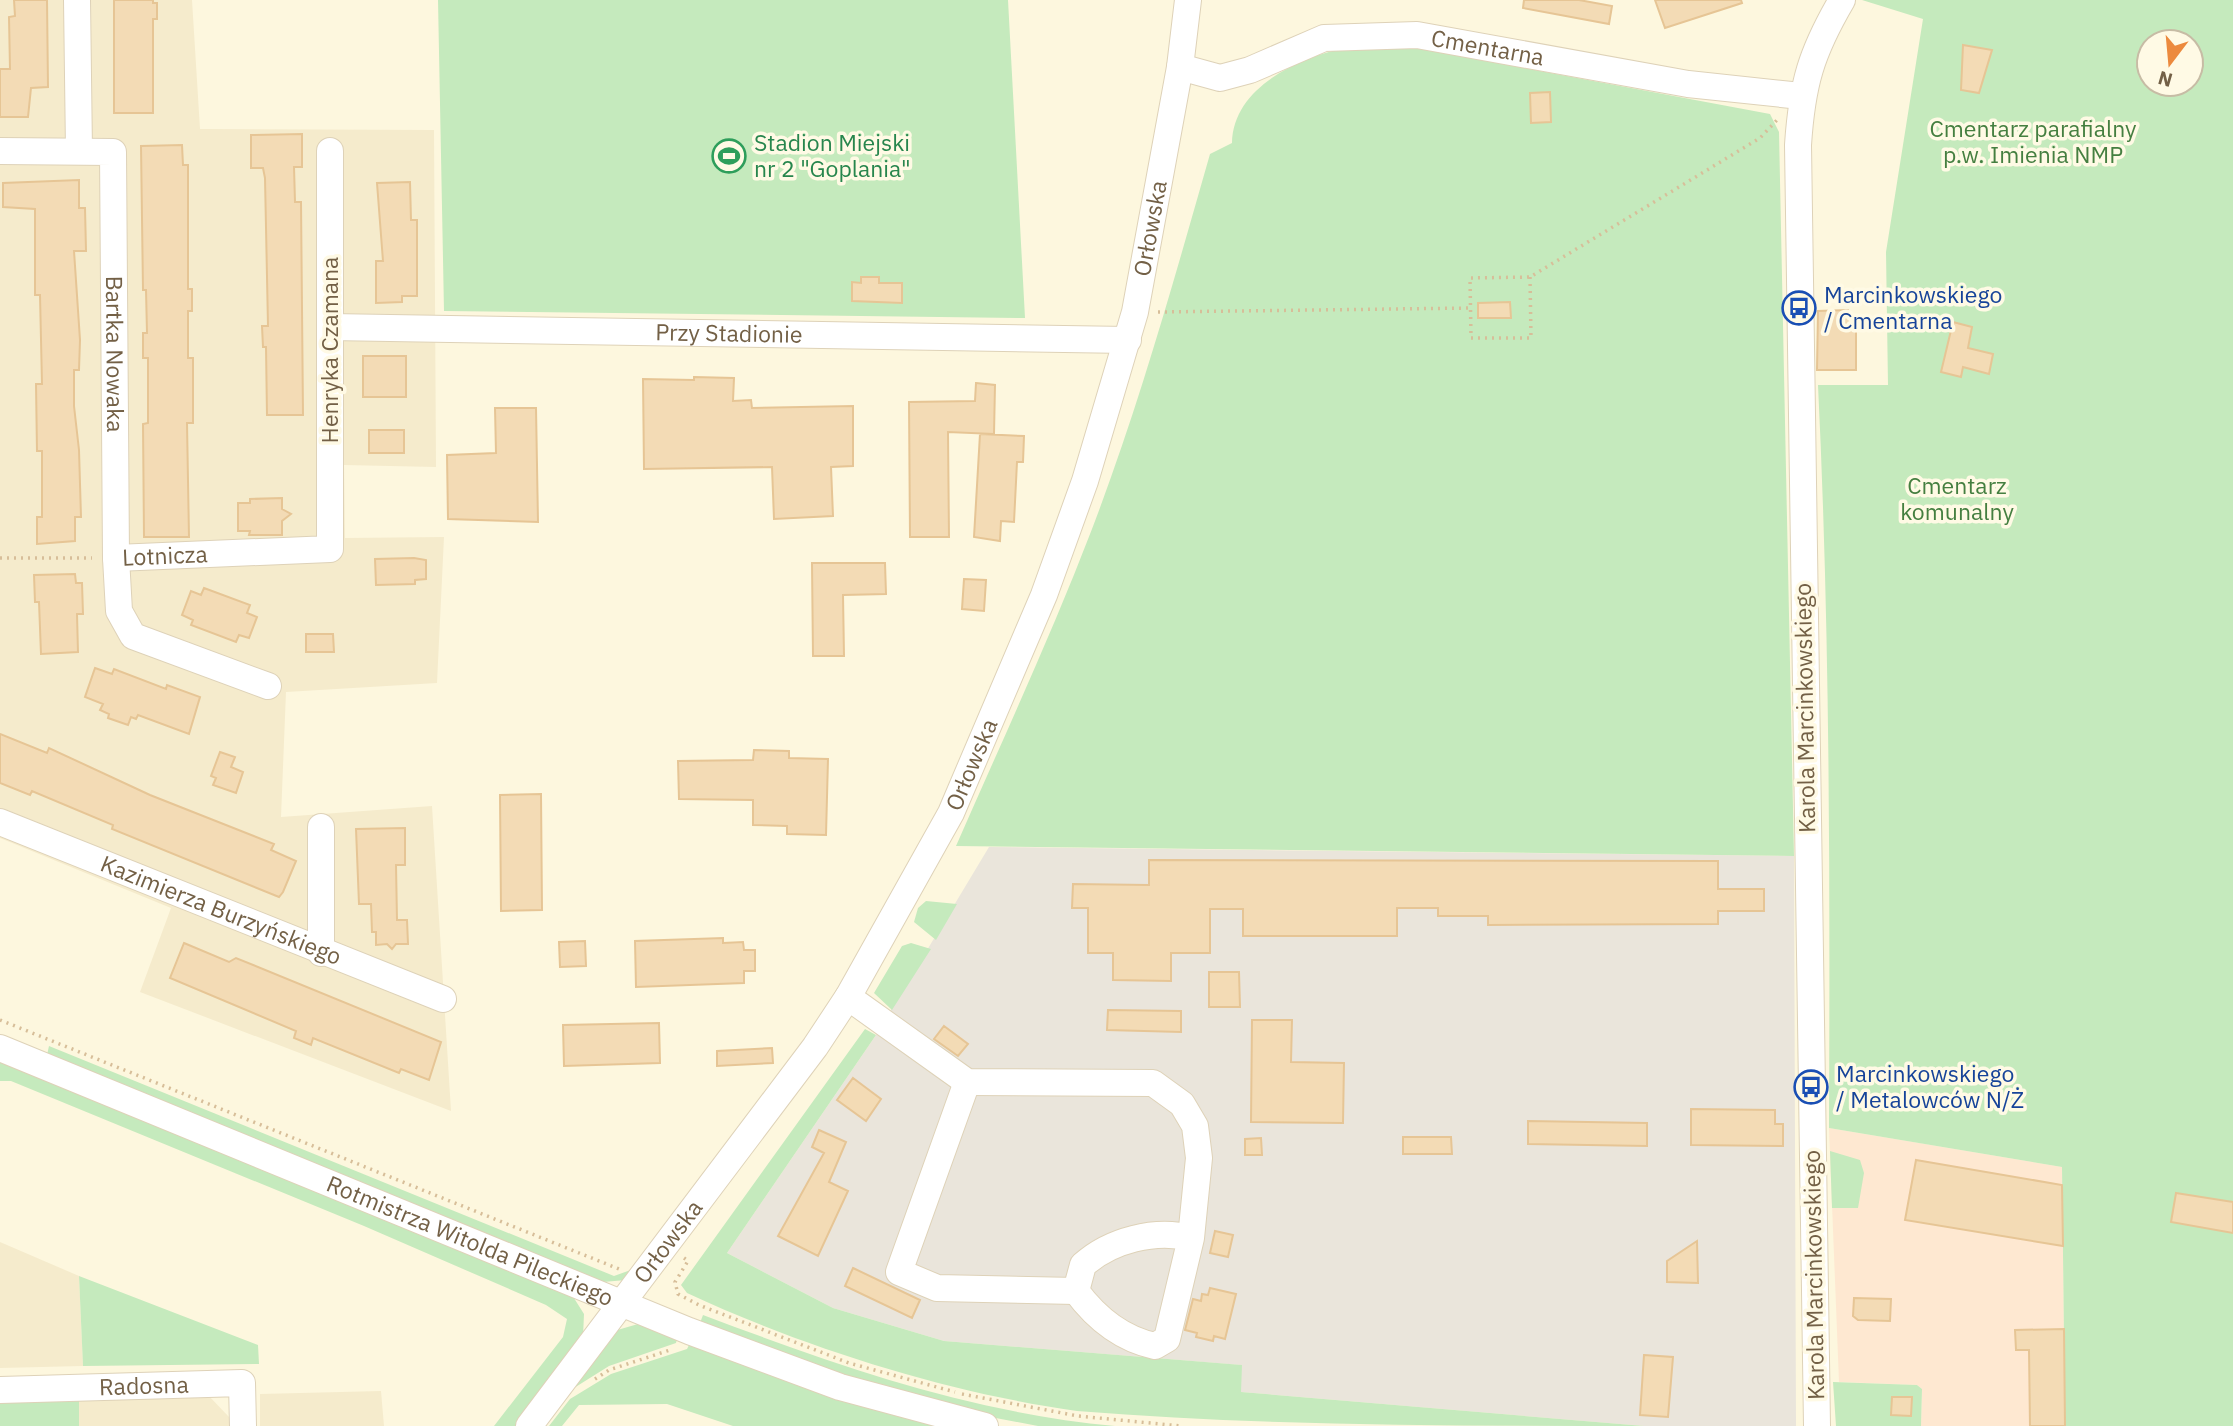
<svg xmlns="http://www.w3.org/2000/svg" width="2233" height="1426" font-family="'IBM Plex Sans',sans-serif">
<style>
.residential{fill:#f5ebcc}
.commercial{fill:#fee8d1}
.industrial{fill:#eae5db}
.green{fill:#c5eabd;fill-rule:evenodd}
.building{fill:#f3dbb5;stroke:#e6c595;stroke-width:2}
.lines{fill:none;stroke-linecap:round;stroke-linejoin:round}
.minor-casing{stroke:#ded2b8;stroke-width:28}
.path{stroke:#d7be99;stroke-width:3.5;stroke-dasharray:2 5;stroke-linecap:butt}
.minor{stroke:#fff;stroke-width:26}
.labels{text-anchor:middle;stroke-width:7;stroke-linejoin:round;paint-order:stroke}
.street-label{font-size:23px;fill:#736046;stroke:#fffae5}
.park-label{font-size:23px;fill:#457f40;stroke:#fffae5}
.leisure-label{font-size:23px;fill:#27864d;stroke:#fffae5;text-anchor:start}
.transit-label{font-size:23px;fill:#164399;stroke:#fffae5;text-anchor:start}
</style>
<rect width="100%" height="100%" fill="#fdf7de"/>
<!-- residential -->
<path class="residential" d="M0,0h192l8,129 234,1 2,337 -92,-2 1,73 99,-1 -7,146 -151,9 -5,125 151,-11 19,305 -311,-119 31,-84 -171,-70z
M0,1242l79,34 4,90 -83,2z
M381,1391l3,35h-124v-32z
M208,1395l21,22v9h-150v-29z"/>
<!-- commercial -->
<path class="commercial" d="M1829,1128l233,39 3,259h-144l1,-37 -5,-4 -78,-3z"/>
<!-- industrial -->
<path class="industrial" d="M989,847l805,9 2,570h-152l-403,-34v-27l-297,-24 -111,-33 -106,-55 149,-218z"/>
<!-- green -->
<path class="green" d="M438,0h570l17,318 -581,-7z
M1862,0h371v1426h-168l-3,-259 -233,-39c1,-248 1,-496 -11,-743h70l-2,-133 37,-233zM2149,42h42v42h-42z
M1348,47l75,2 347,65 9,18 15,724 -838,-10c46,-105 95,-210 136,-317 47,-123 82,-249 118,-375l22,-11c1,-57 69,-86 116,-96z
M926,901l31,3 -21,36 -22,-18 4,-14z
M911,943l20,6 -39,61 -18,-17 28,-47z
M865,1029l11,6 -149,218 106,55 111,33 298,24 -1,27 403,34c-188,0 -380,0 -567,-15 -129,-18 -272,-63 -390,-118l-6,-8z
M49,1046l565,230 25,-9 -13,13 -23,2 -556,-227z
M0,1061l572,234 12,19 -1,23 -68,89h-21l69,-89 4,-18 -21,-14 -182,-79 -353,-145h-11z
M1830,1151l30,9 4,13 -6,35h-26z
M79,1276l179,69 1,19 -176,2z
M703,1315c133,50 268,98 412,111h-77l-79,-15 -119,-33 -140,-55z
M638,1324l39,15 -1,4 -67,23 -43,27 48,-62z
M690,1343l246,83h-203l-66,-22 -88,1 -17,21h-13l21,-27 41,-25 76,-25z
M1833,1382l84,3 5,4 -1,37h-85z
M79,1397v29h-79v-27z"/>
<!-- building -->
<path class="building" d="M14,0h33l1,87 -17,1 -3,29h-28v-48h10l-1,-52 6,-1z
M114,0h39v3h4v16h-4v94h-39z
M1524,0h55l33,6 -3,18 -86,-16z
M1655,0h86l1,3 -77,25z
M1963,45l29,5 -13,43 -18,-3z
M1550,92l1,30 -20,1 -1,-30z
M302,134v33h-8l1,35h6l2,213h-36l-1,-68h-3l-1,-21h6l-3,-148 -2,-10h-12v-33z
M182,145l1,20h5v124h4v22h-4v47h5v65h-6l2,114h-45l-1,-113 5,-1v-65h-5v-25h4l-1,-43h-3l-2,-144z
M79,180v28h6l1,43h-12l6,89 -1,30h-5v36l5,44 2,67h-6v24l-38,3v-27h5v-66h-5l-1,-67h6l-2,-89h-5v-86l-32,-2v-24z
M410,182l1,38h6v76h-15v6l-26,1v-42h7l-6,-78z
M861,277h18v6h23v20l-50,-2v-19l9,1z
M1510,302l1,16h-33v-15z
M1848,310l2,20h6v40h-39l1,-59z
M1953,322l19,5 -4,21 25,6 -4,20 -26,-7 -2,10 -20,-5z
M363,356h43v41h-43z
M694,377l40,1 -1,23 18,-1 1,8 101,-2v60l-22,1 2,49 -59,3 -2,-52 -128,2 -1,-90 51,1z
M976,383l19,2 -1,49 -46,-2 1,105h-39l-1,-135 66,-1z
M495,408h41l2,114 -90,-3 -1,-64 49,-2z
M369,430h35v23h-35z
M980,434l44,2 -1,26h-6l-3,60 -13,-1 -1,20 -26,-4z
M282,498v11l9,5 -9,7v14h-33l1,-4h-12v-28h12v-4z
M414,558l12,2v19l-11,1v4l-39,1 -1,-26z
M812,563h73l1,31 -43,1 1,61h-31z
M75,574l1,9h6l1,31h-6l1,38 -37,2 -2,-52h-4l-1,-27z
M964,579l22,1 -2,31 -22,-2z
M204,588l46,17 -3,8 10,4 -8,21 -10,-3 -3,7 -45,-17 2,-5 -11,-5 9,-24 10,4z
M306,634h27l1,18h-28z
M95,668l17,6 2,-5 52,20 1,-4 33,12 -11,37 -51,-19 -2,4 -5,-2 -3,8 -20,-7 1,-4 -9,-4 3,-6 -18,-7z
M0,734l47,19 2,-5 101,47 124,49 -3,6 25,11 -13,31 -4,5 -167,-68 1,-4 -81,-34 -2,4 -30,-12z
M754,750l35,1v7l39,1 -2,76 -39,-1v-8l-34,-1v-25l-74,-1 -1,-38 75,-1z
M220,752l15,5 -4,10 12,5 -7,21 -23,-8 3,-7 -5,-2z
M541,794l1,116 -41,1 -1,-116z
M405,828v37h-9l1,55h10l1,24h-12l-4,5 -5,-5 -11,1v-13h-4l-1,-28h-12l-3,-75z
M1149,860l569,1v28h46v22h-46v13l-230,1v-9h-50v-8h-41v28h-154v-27h-33v44h-39v28l-58,-1v-27h-25v-45h-16l1,-24 76,1z
M723,938v5l20,-1 1,8h11v21h-11v12l-108,4 -1,-46z
M585,941l1,25 -26,1 -1,-25z
M184,943l45,19 7,-4 205,84 -12,38 -28,-11 -2,4 -86,-35 -2,7 -17,-7 2,-7 -126,-53z
M1209,972h30l1,35h-31z
M1108,1010l73,1v21l-74,-2z
M1252,1020h40l-1,42 53,1 -1,60 -92,-1z
M659,1023l1,40 -96,3 -1,-41z
M944,1026l24,18 -10,12 -24,-17z
M772,1048l1,15 -56,3v-15z
M853,1078l28,21 -15,22 -29,-21z
M1691,1109l84,1v14h8v22l-92,-1z
M1528,1121l119,2v23l-119,-2z
M819,1130l27,12 -17,40 19,9 -30,65 -40,-20 46,-83 -12,-6z
M1403,1137h48l1,17h-49z
M1261,1138l1,17h-17v-16z
M1916,1160l146,25 1,61 -158,-26z
M2176,1193l57,9v31l-62,-11z
M1215,1231l18,4 -5,22 -18,-4z
M1697,1241l1,42 -31,-1v-21z
M853,1268l67,32 -8,18 -67,-32z
M1210,1288l26,6 -11,45 -11,-3 -1,5 -17,-4 1,-4 -12,-3 8,-31 8,2 1,-7 6,1z
M1854,1298l37,1 -1,22 -32,-1 -5,-4z
M2064,1329l1,97h-35l-1,-76h-13l-1,-20z
M1644,1355l29,2 -5,60 -28,-2z
M1892,1397h20l-1,19 -20,-1z"/>
<g class="lines">
<defs>
<g id="minor">
<path d="M77,0l2,151"/>
<path id="s1" d="M1180,67l40,11 30,-8 74,-32 93,-3 271,49 113,12"/>
<path id="s2" d="M0,151l113,1 3,406 3,53 14,25 135,50"/>
<path id="s3" d="M330,327l798,13"/>
<path id="s4" d="M116,558l214,-9v-398"/>
<path id="s5" d="M0,822l443,177"/>
<path d="M321,827v126"/>
<path d="M848,997l119,85 186,1 29,21 13,22 4,32 -8,80c-36,-9 -80,2 -108,27l-7,26c20,27 46,48 79,55l12,-7 24,-101"/>
<path id="s6" d="M0,1048l689,283 151,56 145,39"/>
<path d="M967,1082l-68,190 38,16 139,3"/>
<path id="s7" d="M0,1390l242,-7 1,43"/>
<path id="s8" d="M529,1426l286,-379 33,-50 103,-184 93,-218 41,-114 50,-169 45,-245 8,-67"/>
<path d="M1817,1426l-19,-1281c4,-61 13,-92 44,-145"/>
</g>
</defs>
<!-- minor casing -->
<use href="#minor" class="minor-casing"/>
<!-- path -->
<path class="path" d="M1530,277l1,61h-60l-1,-60 60,-1 230,-139 17,-18
M1158,312l313,-4
M0,558h92
M0,1020l619,249
M684,1258l4,3 -13,21 3,12 21,11 150,58 106,29
M595,1379l14,-9 64,-21
M962,1394l116,22 103,10"/>
<!-- minor -->
<use href="#minor" class="minor"/>
</g>
<!-- icons -->
<defs>
<symbol id="stadium-ring" viewBox="-11 -11 22 22"><circle r="9.5" fill="#fffae5" stroke="#2e9e5b" stroke-width="1.5"/><path d="M0-5a6.5 5 0 1 0 0 10a6.5 5 0 1 0 0-10ZM-3.5-1.8h7v3.6h-7Z" fill="#2e9e5b"/></symbol>
<symbol id="bus-ring" viewBox="-11 -11 22 22"><circle r="9.5" fill="#fffae5" stroke="#1a4fb4" stroke-width="1.5"/><path d="M-5-6H5V4H4V6H2V4H-2V6H-4V4H-5ZM-3.5-4V0h7V-4ZM-3.5 1.2v1.5H-2V1.2ZM2 1.2v1.5H3.5V1.2Z" fill="#1a4fb4"/></symbol>
</defs>
<g fill-rule="evenodd">
<use href="#stadium-ring" x="710" y="137" width="38" height="38"/>
<use href="#bus-ring" x="1780" y="289" width="38" height="38"/>
<use href="#bus-ring" x="1792" y="1068" width="38" height="38"/>
</g>
<g class="labels">
<!-- street labels -->
<g class="street-label">
<text dy="8" stroke="none"><textPath href="#s1" startOffset="318">Cmentarna</textPath></text>
<text dy="8" stroke="none"><textPath href="#s8" startOffset="1365">Orłowska</textPath></text>
<text dy="8" stroke="none"><textPath href="#s3" startOffset="399">Przy Stadionie</textPath></text>
<text transform="translate(330 350) rotate(-90)" y="8">Henryka Czamana</text>
<text dy="8" stroke="none"><textPath href="#s2" startOffset="315">Bartka Nowaka</textPath></text>
<text dy="8" stroke="none"><textPath href="#s4" startOffset="49">Lotnicza</textPath></text>
<text transform="translate(1805 708) rotate(-91)" y="8">Karola Marcinkowskiego</text>
<text dy="8" stroke="none"><textPath href="#s8" startOffset="798">Orłowska</textPath></text>
<text dy="8" stroke="none"><textPath href="#s5" startOffset="238">Kazimierza Burzyńskiego</textPath></text>
<text dy="8" stroke="none"><textPath href="#s6" startOffset="508">Rotmistrza Witolda Pileckiego</textPath></text>
<text dy="8" stroke="none"><textPath href="#s8" startOffset="231">Orłowska</textPath></text>
<text transform="translate(1814 1275) rotate(-91)" y="8">Karola Marcinkowskiego</text>
<text dy="8" stroke="none"><textPath href="#s7" startOffset="144">Radosna</textPath></text>
</g>
<!-- park labels -->
<g class="park-label">
<text x="2033" y="137">Cmentarz parafialny<tspan x="2033" dy="26">p.w. Imienia NMP</tspan></text>
<text x="1957" y="494">Cmentarz<tspan x="1957" dy="26">komunalny</tspan></text>
</g>
<!-- leisure labels -->
<g class="leisure-label">
<text x="754" y="151">Stadion Miejski<tspan x="754" dy="26">nr 2 "Goplania"</tspan></text>
</g>
<!-- transit labels -->
<g class="transit-label">
<text x="1824" y="303">Marcinkowskiego<tspan x="1824" dy="26">/ Cmentarna</tspan></text>
<text x="1836" y="1082">Marcinkowskiego<tspan x="1836" dy="26">/ Metalowców N/Ż</tspan></text>
</g>
</g>
<!-- north arrow -->
<g transform="translate(2170 63) rotate(196)"><circle r="33" fill="#fffae5" stroke="#c7bca5" stroke-width="2"/>
<path d="M0-5L12 26L0 18L-12 26Z" fill="#ec8a3e"/>
<text y="-10" font-size="19" font-weight="bold" text-anchor="middle" fill="#736046">N</text>
</g>
</svg>
